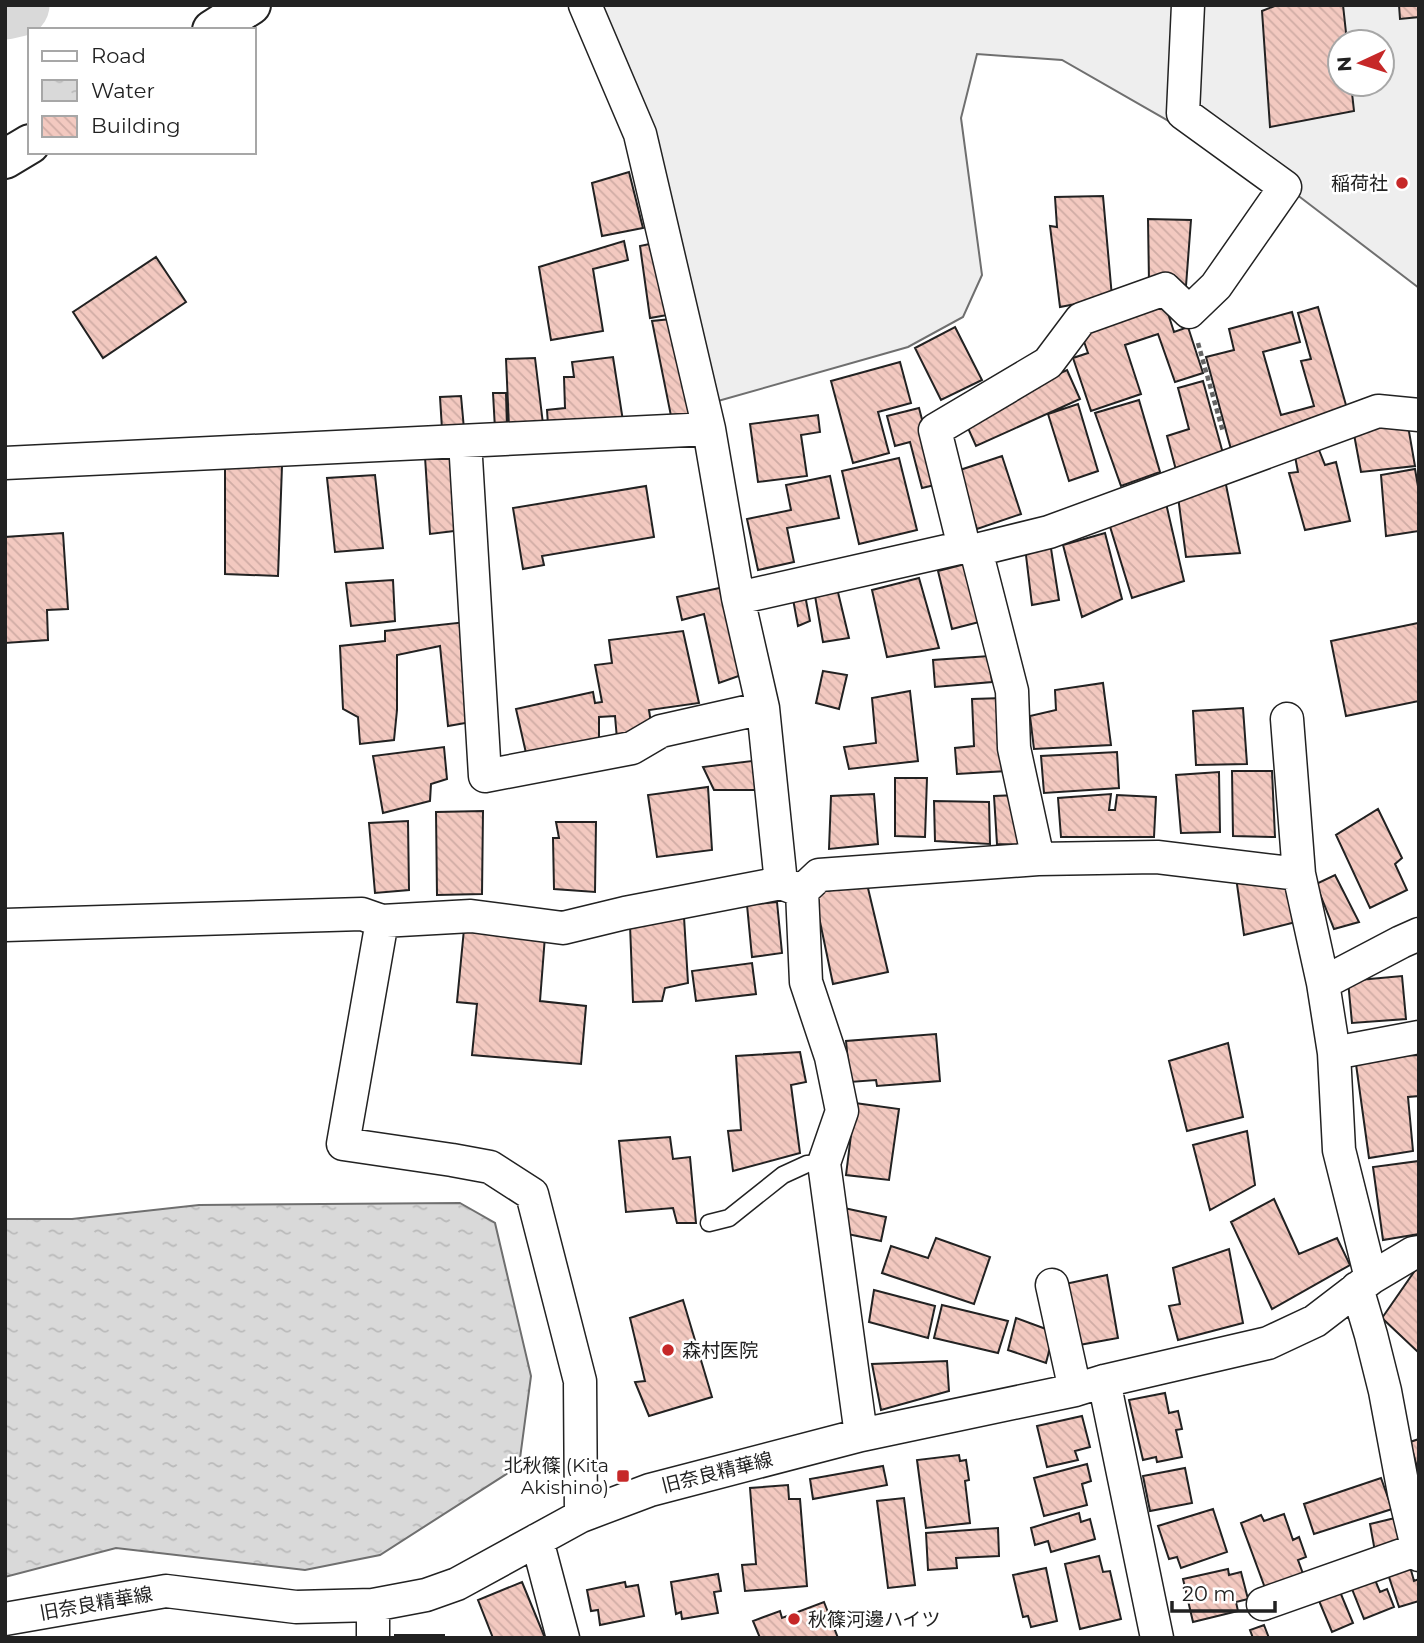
<svg xmlns="http://www.w3.org/2000/svg" width="1424" height="1643" font-family="Montserrat,'Noto Sans JP',sans-serif">
<style>
.pitch{fill:#eee;stroke:#6f6f6f;stroke-width:2;fill-rule:evenodd}
.water{fill:url(#water-ripples);stroke:#6f6f6f;stroke-width:2}
.lines{fill:none;stroke-linecap:round;stroke-linejoin:round}
.river{stroke:#d9d9d9;stroke-width:63}
.building{fill:url(#building-back-hatch);stroke:#222;stroke-width:2}
.lane-casing{stroke:#222;stroke-width:19}
.street-casing{stroke:#222;stroke-width:35}
.primary-casing{stroke:#222;stroke-width:42}
.path{stroke:#646464;stroke-width:4.5;stroke-dasharray:5 3.5;stroke-linecap:butt}
.lane{stroke:#fff;stroke-width:16}
.street{stroke:#fff;stroke-width:32}
.primary{stroke:#fff;stroke-width:38}
.poi-dot{fill:#c62828;stroke:#fff;stroke-width:2.5}
.labels{text-anchor:middle;stroke-width:5;stroke-linejoin:round;paint-order:stroke}
.poi-label{font-size:19px;fill:#222;stroke:#fff;text-anchor:end}
.street-label{font-size:19px;fill:#222;stroke:#fff}
</style>
<defs>
<pattern id="water-ripples" width="26" height="14" patternUnits="userSpaceOnUse" patternTransform="scale(1.75)"><rect width="26" height="14" fill="#d9d9d9"/><path d="M2 4q2-2 4 0t4 0M15 11q2-2 4 0t4 0" fill="none" stroke="#bababa"/></pattern>
<pattern id="building-back-hatch" width="6" height="6" patternUnits="userSpaceOnUse" patternTransform="scale(1.75)"><rect width="6" height="6" fill="#f3c9c0"/><path d="M-1 5l2 2M0 0l6 6M5-1l2 2" fill="none" stroke="#d0aca5"/></pattern>
</defs>
<rect width="100%" height="100%" fill="#fff"/>
<!-- pitch -->
<path class="pitch" d="M596,5h823v283l-123,-94 -234,-134 -85,-6 -16,64 21,157 -19,42 -55,30 -190,54zM1340,42h42v42h-42z"/>
<!-- water -->
<path class="water" d="M460,1203l35,20 36,153 -12,90 -139,89 -75,15 -189,-22 -111,29v-358h67l127,-14z"/>
<g class="lines">
<!-- river -->
<path class="river" d="M5,8l13,-3"/>
</g>
<!-- building -->
<path class="building" d="M1277,5h66l4,37h-7v42h11l3,27 -84,16 -8,-116z
M1399,5h20v12l-19,2z
M629,172l14,56 -41,8 -10,-53z
M1103,196l9,101 -52,10 -10,-81 7,1 -2,-30z
M1148,219l43,1 -5,66 -37,-4z
M624,241l4,19 -35,9 10,62 -52,9 -12,-73z
M664,241l15,72 -29,5 -10,-72z
M156,257l30,45 -83,56 -30,-46z
M1164,301l10,31 14,-5 15,46 -28,9 -17,-48 -33,11 16,49 -50,17 -18,-53 15,-5 -8,-23z
M1318,307l30,105 -116,41 -26,-96 28,-7 -5,-21 63,-17 8,30 -37,10 18,63 33,-9 -13,-45 10,-2 -13,-46z
M681,318l20,100 -29,3 -20,-100z
M955,327l27,53 -41,20 -26,-52z
M613,357l10,64 -75,4 -1,-15 18,-2 -1,-31h10l-2,-15z
M535,358l8,66 -34,3 -3,-68z
M900,362l11,41 -33,9 11,41 -36,10 -22,-82z
M1067,370l13,29 -104,47 -13,-29z
M1203,381l21,76 -48,13 -9,-34 22,-7 -11,-41z
M493,393h13l1,35 -12,1z
M461,396l3,33h-22l-2,-32z
M1139,400l21,72 -39,14 -26,-73z
M1078,404l20,67 -29,10 -21,-67z
M919,408l20,76 -17,4 -12,-46 -15,4 -8,-30z
M818,415l2,17 -19,3 6,41 -49,6 -8,-58z
M1407,420l8,46 -54,6 -8,-43z
M1317,445l8,20 11,-3 14,59 -45,9 -16,-57 9,-1 -4,-21z
M458,454l4,76 -32,4 -5,-77z
M1002,456l19,58 -44,15 -20,-58z
M899,458l18,72 -58,14 -17,-73z
M225,465l57,1 -4,110 -53,-2z
M1415,469l4,23v39l-33,5 -5,-61z
M375,475l8,73 -48,4 -8,-74z
M830,476l9,42 -52,10 7,34 -36,8 -11,-51 44,-9 -5,-25z
M1225,480l15,73 -54,4 -9,-68z
M646,486l8,51 -112,19 2,9 -21,4 -10,-61z
M1165,499l19,82 -52,17 -24,-78z
M63,533l5,76 -21,1 1,30 -43,3v-106z
M1105,533l17,66 -40,18 -19,-72z
M1050,542l9,58 -27,5 -7,-58z
M969,563l14,58 -31,8 -14,-58z
M919,578l20,70 -52,9 -15,-67z
M393,580l2,41 -44,5 -5,-43z
M836,584l13,54 -26,4 -9,-52z
M729,586l18,87 -28,10 -15,-69 -22,6 -5,-23z
M804,590l6,31 -12,5 -6,-32z
M466,622l11,99 -29,5 -8,-80 -43,9v55l-3,30 -34,4 -2,-27 -15,-8 -3,-63 45,-5v-10z
M1418,623l1,78 -73,15 -15,-75z
M683,631l16,72 -50,7 3,20 -35,9 -2,-23 -16,1v22l-73,14 -10,-44 77,-17 2,11 7,-1 -7,-37 17,-2 -3,-23z
M989,656l3,26 -57,5 -2,-27z
M823,671l24,4 -8,34 -23,-6z
M1103,683l8,62 -77,4 -4,-33 26,-6 -1,-20z
M910,691l8,70 -69,8 -5,-22 32,-4 -4,-45z
M1003,698l4,73 -50,3 -2,-26 19,-2 -2,-47z
M1243,708l4,56 -51,1 -3,-54z
M444,747l3,32 -16,5 -1,17 -47,12 -10,-57z
M1117,752l2,36 -75,5 -3,-37z
M760,760l3,30h-49l-11,-23z
M1232,771h40l3,66 -42,-1z
M1219,772l1,60 -39,1 -5,-58z
M895,778h32l-2,59 -30,-1z
M708,787l4,63 -55,7 -9,-62z
M874,794l4,50 -49,5 2,-53z
M1111,794l-2,16h6l2,-15 39,2 -2,40h-93l-3,-39z
M1021,795l4,50 -28,-1 -3,-48z
M934,801l55,1 1,42 -55,-3z
M1378,809l24,49 -7,6 12,26 -37,18 -34,-73z
M483,811l-1,83 -45,1 -1,-83z
M408,821l1,69 -34,3 -6,-70z
M556,822h40l-1,70 -41,-3 -1,-51h6z
M1335,875l24,47 -25,7 -18,-45z
M1236,877l56,12 4,33 -52,13z
M867,884l21,88 -55,12 -19,-91z
M777,902l5,51 -30,4 -5,-52z
M684,917l4,66 -23,5 -3,13 -29,1 -3,-77z
M464,929l81,7 -5,65 46,5 -5,58 -109,-9 5,-51 -20,-2z
M752,963l4,31 -60,7 -4,-30z
M1402,976l4,43 -54,4 -4,-42z
M936,1034l4,47 -63,5 -1,-6 -26,2 -4,-41z
M1228,1043l15,74 -56,14 -18,-70z
M800,1052l6,30 -15,3 9,68 -67,18 -5,-40 13,-1 -5,-74z
M1419,1055v41l-11,1 5,54 -44,7 -14,-101z
M855,1103l44,6 -10,71 -43,-5z
M1247,1131l8,54 -45,25 -17,-65z
M670,1137l3,22 17,-2 6,66h-19l-4,-15 -47,4 -7,-71z
M1419,1161v73l-36,6 -10,-73z
M1274,1199l25,55 38,-16 13,27 -78,44 -41,-87z
M844,1208l42,9 -5,24 -43,-9z
M936,1238l54,19 -16,47 -92,-31 9,-27 37,12z
M1229,1249l14,74 -65,17 -9,-34 11,-2 -7,-36z
M1416,1269l3,3v81l-37,-35z
M1107,1275l11,63 -39,7 -14,-61z
M874,1290l61,16 -7,32 -59,-16z
M683,1300l29,97 -63,19 -14,-34 10,-1 -15,-63z
M942,1305l66,16 -10,32 -64,-15z
M1016,1318l38,14 -8,31 -38,-13z
M947,1361l2,30 -68,19 -9,-46z
M1165,1393l4,20 9,-2 4,18 -6,1 6,27 -25,5 -1,-5 -13,3 -14,-60z
M1082,1416l8,31 -15,4 3,9 -31,7 -10,-41z
M1419,1439v35l-9,-32z
M959,1455l1,6 6,-1 3,20 -4,1 5,42 -44,5 -9,-68z
M1087,1464l4,17 -9,3 5,21 -43,11 -10,-38z
M883,1466l4,19 -74,14 -3,-20z
M1185,1468l7,35 -42,8 -7,-35z
M1381,1478l11,31 -78,25 -10,-30z
M788,1485l1,14h11l7,87 -62,5 -3,-26 14,-1 -6,-76z
M904,1498l11,87 -27,3 -11,-87z
M1213,1509l14,43 -46,16 -4,-11 -8,2 -11,-33z
M1079,1513l2,9 9,-3 5,20 -44,13 -3,-11 -13,4 -4,-17z
M1284,1514l9,26 6,-3 7,20 -8,3 8,22 -38,14 -27,-73 20,-8 3,6z
M1395,1518l7,34 -26,5 -6,-33z
M998,1528l1,28 -43,2 1,10 -29,2 -2,-37z
M1099,1556l4,16 7,-1 11,48 -41,10 -15,-65z
M1409,1563l5,18 5,-2v22l-20,6 -12,-36z
M1046,1568l11,53 -26,6 -3,-11 -5,1 -10,-42z
M1228,1569l1,6 12,-3 7,27 -12,3 2,9 -45,11 -10,-43z
M718,1574l3,17 -7,1 4,21 -36,6 -1,-7 -5,2 -5,-32z
M1373,1575l7,17 7,-3 7,18 -30,12 -14,-35z
M522,1582l23,56h-52l-15,-38z
M625,1582l1,5 12,-2 6,31 -44,9 -2,-15 -7,1 -4,-21z
M1338,1587l15,36 -21,9 -15,-36z
M824,1602l14,36h-78l-7,-17 27,-10 2,7z
M1264,1625l5,13h-16l-3,-8z
M395,1635h49v3h-49z"/>
<g class="lines">
<defs>
<path id="lane" d="M709,1223l20,-5 54,-43 24,-11 17,-1"/>
<path id="street" d="M585,5l55,129 69,295 29,169 25,110 18,175 21,8 4,91 25,75 11,54 -18,52 37,272
M465,441l20,335 147,-28 29,-17 102,-23
M5,463l704,-34
M964,547l-29,-117 113,-67 33,-44 84,-30 24,23 27,-26 69,-99 -102,-74 5,-108
M976,550l36,141 2,57 24,111
M738,598l226,-51 12,3 73,-18 329,-121 41,4
M1287,719l12,155
M802,891l17,-16 219,-16 119,-2 142,17 24,109 11,70 5,97 32,128
M5,925l357,-11 20,7
M1323,983l78,-41 18,-8
M1334,1053l85,-16
M1052,1285l23,105
M1357,1288l14,47 14,56 19,102 15,62
M1104,1381l53,257
M581,1516l-1,-135 -48,-187 -42,-27 -38,-7 -109,-16 39,-223 89,-5 92,12 62,-15 156,-30
M537,1540l26,98
M1263,1604l153,-54
M5,1619l161,-28 130,16 77,-2 53,-10 31,-11 124,-68 69,-26 211,-55 214,-45 29,-9 164,-38 47,-22 56,-43 42,-25 6,-1
M373,1638v-33"/>
<path id="primary" d="M212,30l39,-25
M5,159l25,-15"/>
</defs>
<!-- lane casing -->
<use href="#lane" class="lane-casing"/>
<!-- street casing -->
<use href="#street" class="street-casing"/>
<!-- primary casing -->
<use href="#primary" class="primary-casing"/>
<!-- path -->
<path class="path" d="M1198,343l25,89"/>
<!-- lane -->
<use href="#lane" class="lane"/>
<!-- street -->
<use href="#street" class="street"/>
<!-- primary -->
<use href="#primary" class="primary"/>
</g>
<!-- markers -->
<g class="poi-dot">
<circle cx="1402" cy="183" r="7"/>
<circle cx="668" cy="1350" r="7"/>
<rect x="616" y="1469" width="14" height="14" rx="3.5"/>
<circle cx="794" cy="1619" r="7"/>
</g>
<g class="labels">
<!-- poi labels -->
<g class="poi-label">
<text x="1388" y="190">稲荷社</text>
<text x="682" y="1357" text-anchor="start">森村医院</text>
<text x="609" y="1472">北秋篠 (Kita<tspan x="609" dy="22">Akishino)</tspan></text>
<text x="808" y="1626" text-anchor="start">秋篠河邊ハイツ</text>
</g>
<!-- street labels -->
<g class="street-label">
<text transform="translate(717 1472) rotate(-14)" y="7">旧奈良精華線</text>
<text transform="translate(96 1603) rotate(-10)" y="7">旧奈良精華線</text>
</g>
</g>
<!-- border -->
<rect width="1424" height="1643" fill="none" stroke="#222222" stroke-width="14"/>
<!-- legend -->
<rect x="28" y="28" width="228" height="126" fill="#ffffff" stroke="#a7a7a7" stroke-width="2"/>
<rect x="42" y="51" width="35" height="10" fill="#ffffff" stroke="#a7a7a7" stroke-width="2"/>
<text x="91" y="63" font-size="21" fill="#222222">Road</text>
<rect x="42" y="80" width="35" height="21" fill="url(#water-ripples)" stroke="#a7a7a7" stroke-width="2"/>
<text x="91" y="98" font-size="21" fill="#222222">Water</text>
<rect x="42" y="116" width="35" height="21" fill="url(#building-back-hatch)" stroke="#a7a7a7" stroke-width="2"/>
<text x="91" y="133" font-size="21" fill="#222222">Building</text>
<!-- north arrow -->
<g transform="translate(1361 63) rotate(266)"><circle r="33" fill="#ffffff" stroke="#a7a7a7" stroke-width="2"/>
<path d="M0-5L12 26L0 18L-12 26Z" fill="#c62828"/>
<text y="-10" font-size="19" font-weight="bold" text-anchor="middle" fill="#222222">N</text>
</g>
<!-- scale -->
<path d="M1172 1601v10h103v-10" fill="none" stroke="#222222" stroke-width="3.5"/>
<text x="1182" y="1601" font-size="21" fill="#222222" stroke="#ffffff" stroke-width="5" paint-order="stroke">20 m</text>
</svg>
